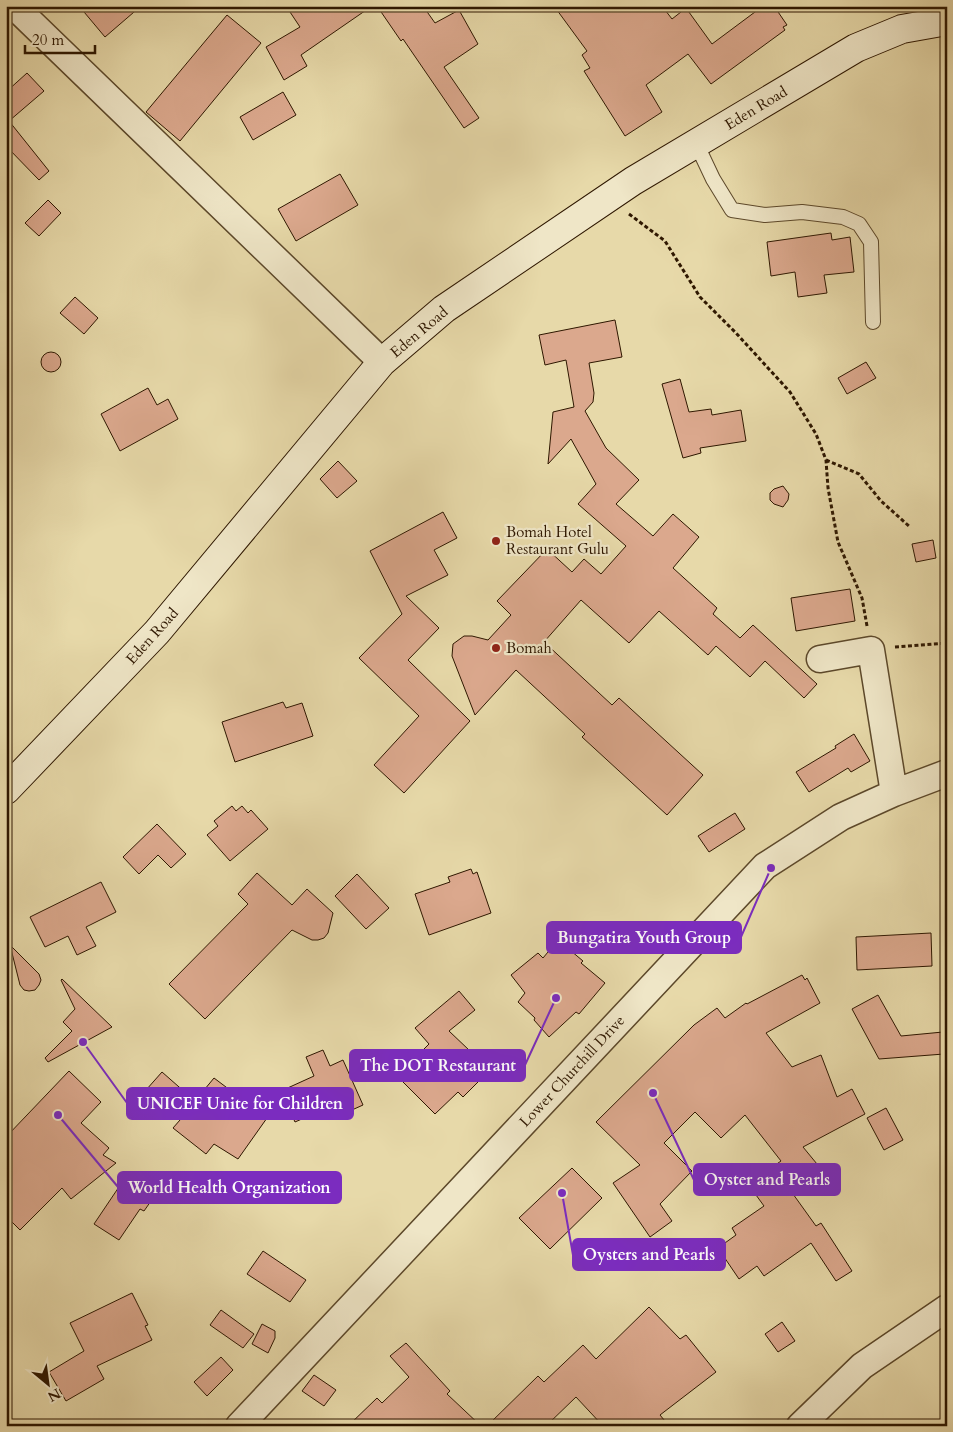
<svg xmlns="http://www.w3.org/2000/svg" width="953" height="1432" font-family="Cardo,serif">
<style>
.building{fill:#dba88d;stroke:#2e1700}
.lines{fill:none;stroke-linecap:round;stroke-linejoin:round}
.lane-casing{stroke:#5c482a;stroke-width:16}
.street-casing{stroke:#5c482a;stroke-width:29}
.secondary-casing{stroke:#2e1700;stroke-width:30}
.path{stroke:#2e1700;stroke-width:3;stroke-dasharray:4 2.5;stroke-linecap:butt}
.lane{stroke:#efe6c7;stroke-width:14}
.street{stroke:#efe6c7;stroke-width:26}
.secondary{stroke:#efe6c7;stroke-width:28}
.poi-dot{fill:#8f2418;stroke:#efe6c7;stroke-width:2}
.labels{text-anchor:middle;stroke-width:4.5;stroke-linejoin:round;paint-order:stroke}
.street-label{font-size:15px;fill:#2e1700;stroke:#efe6c7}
.poi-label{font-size:15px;fill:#2e1700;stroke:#efe6c7;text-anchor:start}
.leader{fill:none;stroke:#7b2cbf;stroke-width:2}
.callout-dot{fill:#7b2cbf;stroke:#efe6c7;stroke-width:2}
.callout{fill:#7b2cbf;stroke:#7b2cbf;stroke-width:2}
.callout-label{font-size:16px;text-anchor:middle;font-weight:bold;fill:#fff}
</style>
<rect width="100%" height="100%" fill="#e7d9a9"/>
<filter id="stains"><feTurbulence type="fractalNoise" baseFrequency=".004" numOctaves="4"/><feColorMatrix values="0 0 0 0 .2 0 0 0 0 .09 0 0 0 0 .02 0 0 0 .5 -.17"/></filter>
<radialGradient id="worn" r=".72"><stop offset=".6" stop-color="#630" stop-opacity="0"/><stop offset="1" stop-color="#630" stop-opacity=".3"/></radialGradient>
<!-- building -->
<path class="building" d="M79,6h62l-36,31z
M286,6h86l-71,49 6,11 -23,14 -18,-33 34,-20z
M377,6h46l12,17 24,-13 19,34 -34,23 35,51 -15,10 -61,-89 -2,2z
M554,6h108l10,13 14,-11 26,36 51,-38h11l13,19 -4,2 2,3 -74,54 -23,-30 -42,31 16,27 -37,24 -41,-65 6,-3 -8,-13 5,-4z
M227,15l34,28 -81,98 -34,-29z
M27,73l17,18 -35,30 40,50 -10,9 -33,-34v-54z
M283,92l13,23 -43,25 -13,-23z
M340,174l18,31 -62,36 -18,-32z
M48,200l13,13 -22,23 -14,-13z
M831,233l1,7 18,-3 4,35 -30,3 3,18 -29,4 -3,-25 -24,4 -4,-34z
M75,297l23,21 -14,16 -24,-21z
M615,320l7,37 -33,6 5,30 -1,9 -8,9 21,37 33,32 -23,24 37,32 20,-22 26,23 -26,31 44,40 -4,6 27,24 13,-13 64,59 -13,14 -39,-37 -15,16 -34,-31 -8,9 -49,-44 -30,32 -48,-43 -37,42 68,63 7,-7 84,77 -36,40 -85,-78 3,-3 -69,-64 -41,45 -23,-59 1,-12 11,-8h8l16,4 23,-25 -14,-14 50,-52 25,23 12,-13 17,15 25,-28 -48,-42 18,-20 -25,-45 -23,25 5,-52 21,-5 -8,-47 -21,5 -6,-30z
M41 362a10 10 0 1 1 20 0a10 10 0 1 1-20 0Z
M866,362l10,16 -29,16 -9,-16z
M680,379l9,33 22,-3 1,6 29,-5 5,31 -46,7 1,5 -18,5 -21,-74z
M148,388l9,17 11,-6 10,20 -58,32 -19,-37z
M338,461l19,20 -20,17 -17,-19z
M783,486l6,8 -1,6 -5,7 -9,-3 -4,-4v-7l4,-4z
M443,512l14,26 -23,12 14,25 -42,21 33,32 -31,32 62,61 -66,72 -30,-28 45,-49 -60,-58 43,-44 -32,-63z
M933,540l3,18 -20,4 -4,-18z
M850,589l5,32 -59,10 -5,-33z
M283,702l3,6 16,-5 11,33 -78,26 -13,-40z
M854,734l16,27 -19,11 -3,-4 -39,24 -13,-20 40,-24 -1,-2z
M232,806l4,5 6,-5 6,7 3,-3 17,19 -38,32 -23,-26 11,-9 -4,-5z
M735,813l10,16 -36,23 -11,-16z
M157,824l29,30 -15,14 -13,-13 -19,19 -16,-17z
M471,869l2,5 4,-2 14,41 -62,22 -14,-41 35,-12 -2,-5z
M257,873l35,32 15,-16 26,24 -5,20 -4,5 -6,2h-6l-20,-10 -87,89 -36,-35 79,-80 -10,-10z
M357,874l32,34 -23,21 -31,-33z
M101,882l15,30 -30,15 10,19 -19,9 -9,-19 -23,11 -15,-30z
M931,933l1,33 -75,4 -1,-33z
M558,940l25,21 -2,2 24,20 -26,31 -3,-2 -27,25 -15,-17 1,-2 -17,-16 7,-9 -14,-18 27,-22 5,5z
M10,945l29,29 2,6 -2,5 -4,5 -6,1 -5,-1 -4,-5z
M802,975l3,5 2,-2 13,25 -54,30 26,34 29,-12 16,42 15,-8 13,25 -62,33 14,17 -29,23 28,39 5,-3 31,48 -16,10 -25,-38 -47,33 -7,-10 -18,13 -21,-31 18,-13 -4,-7 32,-22 -16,-22 33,-23 -36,-46 -24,23 -26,-26 -31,31 28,28 -32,33 12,17 -22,16 -37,-54 27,-18 -44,-43 98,-97 23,-17 8,10 21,-15 1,1z
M62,979l50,48 -64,35 -3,-4 27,-27 -9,-9 12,-13 -14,-29z
M459,991l16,19 -26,21 41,39 -27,27 -5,-5 -23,22 -38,-38 32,-32 -14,-16z
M878,995l23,41 42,-4 1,22 -65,5 -27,-50z
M323,1050l7,16 13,-6 20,45 -20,9 -5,-11 -43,19 -14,-31 33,-15 -8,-19z
M69,1071l32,31 -20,21 28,25 -6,7 13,8 -45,36 -9,-11 -42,42 -14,-14v-79z
M162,1072l33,29 19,-23 53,40 -29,41 -24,-15 -8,10 -33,-26 7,-8 -34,-30z
M886,1108l17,32 -19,10 -17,-32z
M572,1168l30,30 -52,51 -31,-31z
M129,1172l29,19 -14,20 -4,-2 -21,31 -25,-16z
M263,1251l43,29 -16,22 -43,-28z
M132,1293l16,32 -3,1 7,14 -55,26 7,13 -38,22 -17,-29 35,-21 -14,-28z
M649,1307l31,32 6,-4 30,37 -56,43 9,11h-66l-27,-29 -30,29h-59l51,-50 6,6 39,-37 13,14z
M221,1310l33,24 -11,14 -33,-23z
M782,1322l13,19 -17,11 -13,-18z
M262,1324l13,7v7l-7,15 -16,-9z
M406,1343l44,48 -3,3 34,32h-133l29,-28 5,5 27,-26 -19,-21z
M221,1357l12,13 -26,26 -13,-14z
M314,1375l22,15 -12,16 -22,-15z"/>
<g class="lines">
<defs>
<path id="lane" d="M696,143l17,36 19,31 33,5 37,-3 41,5 16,7 12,18 2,80"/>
<path id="street" d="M14,6l368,356
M820,659l51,-9 23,143
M239,1426l526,-560 76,-49 53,-24 53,-20
M800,1426l62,-60 85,-58"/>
<path id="secondary" d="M6,790l151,-158 225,-270 62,-53 189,-128 223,-133 46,-19 45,-8"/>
</defs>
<!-- lane casing -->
<use href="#lane" class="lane-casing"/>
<!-- street casing -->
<use href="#street" class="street-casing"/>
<!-- secondary casing -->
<use href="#secondary" class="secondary-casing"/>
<!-- path -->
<path class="path" d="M629,214l36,27 35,56 36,36 54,59 26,42 10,26 2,28 10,54 24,56 5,28
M826,460l33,14 22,27 29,26
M895,647l52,-4"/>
<!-- lane -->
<use href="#lane" class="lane"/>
<!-- street -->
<use href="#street" class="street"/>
<!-- secondary -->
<use href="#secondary" class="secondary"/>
</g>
<!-- markers -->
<g class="poi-dot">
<circle cx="496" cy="541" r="5"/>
<circle cx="496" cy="648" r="5"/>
</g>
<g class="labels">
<!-- street labels -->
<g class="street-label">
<text transform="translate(756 108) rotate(-31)" y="5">Eden Road</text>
<text transform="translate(419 332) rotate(-40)" y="5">Eden Road</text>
<text transform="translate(152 636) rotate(-48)" y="5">Eden Road</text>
<text transform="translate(572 1071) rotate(-47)" y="5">Lower Churchill Drive</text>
</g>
<!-- poi labels -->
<g class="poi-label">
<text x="506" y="537">Bomah Hotel<tspan x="506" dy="17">Restaurant Gulu</tspan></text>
<text x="506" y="653">Bomah</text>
</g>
</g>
<!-- callouts -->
<path class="leader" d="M771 868L741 937M556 998L525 1065M83 1042L127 1103M653 1093L694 1180M58 1115L118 1187M562 1193L573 1255"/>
<g class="callout-dot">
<circle cx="771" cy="868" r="5"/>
<circle cx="556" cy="998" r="5"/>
<circle cx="83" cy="1042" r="5"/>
<circle cx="653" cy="1093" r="5"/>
<circle cx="58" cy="1115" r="5"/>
<circle cx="562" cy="1193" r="5"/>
</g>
<g class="callout">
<rect x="547" y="922" width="194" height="31" rx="5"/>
<rect x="350" y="1050" width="175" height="31" rx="5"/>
<rect x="127" y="1088" width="226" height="31" rx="5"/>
<rect x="694" y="1164" width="146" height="31" rx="5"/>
<rect x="118" y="1172" width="223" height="31" rx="5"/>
<rect x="573" y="1239" width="152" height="31" rx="5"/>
</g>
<g class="callout-label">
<text x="644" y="943">Bungatira Youth Group</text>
<text x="438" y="1071">The DOT Restaurant</text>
<text x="240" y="1109">UNICEF Unite for Children</text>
<text x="767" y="1185">Oyster and Pearls</text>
<text x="229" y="1193">World Health Organization</text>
<text x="649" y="1260">Oysters and Pearls</text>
</g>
<!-- margin -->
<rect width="953" height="1432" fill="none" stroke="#e7d9a9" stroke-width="25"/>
<rect x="8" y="8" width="938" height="1417" fill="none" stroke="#2e1700" stroke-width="2.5"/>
<rect x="12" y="12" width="928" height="1407" fill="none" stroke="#2e1700"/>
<!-- north arrow -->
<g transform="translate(48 1384) rotate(151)" stroke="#efe6c7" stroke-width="4" paint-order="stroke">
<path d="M0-4L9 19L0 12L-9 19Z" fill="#2e1700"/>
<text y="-8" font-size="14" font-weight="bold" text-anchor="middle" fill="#2e1700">N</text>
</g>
<!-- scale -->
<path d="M25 45v8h70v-8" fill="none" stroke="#2e1700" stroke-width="2.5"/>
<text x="32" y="45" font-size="15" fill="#2e1700" stroke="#efe6c7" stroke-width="4" paint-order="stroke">20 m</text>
<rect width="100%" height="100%" filter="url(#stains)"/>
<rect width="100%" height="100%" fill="url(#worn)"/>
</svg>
